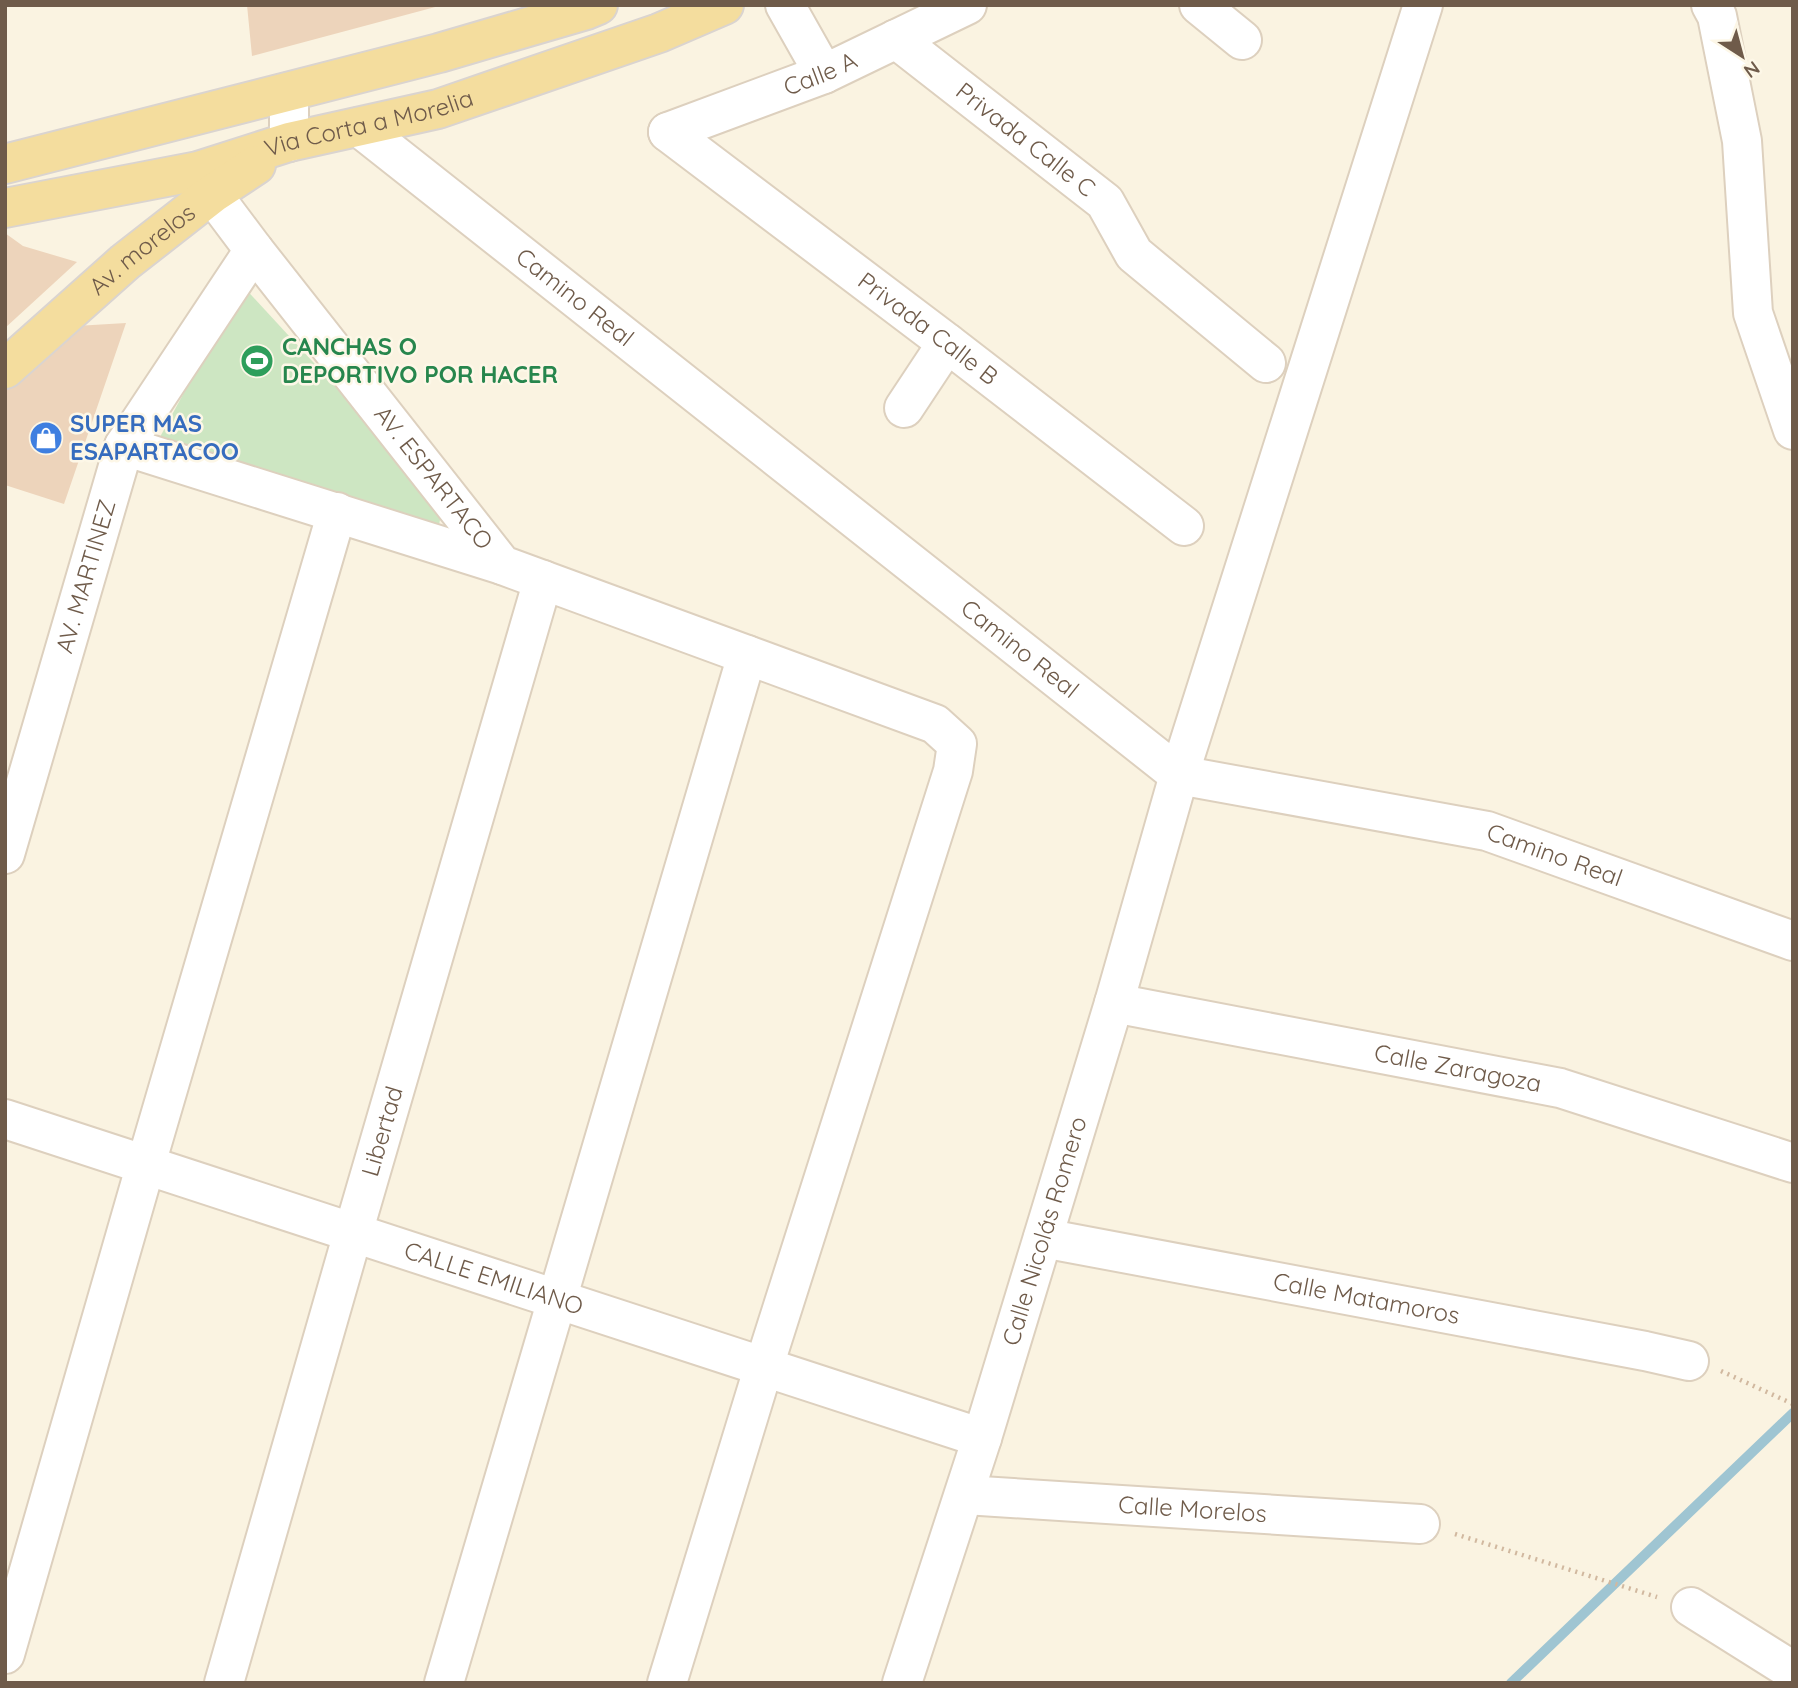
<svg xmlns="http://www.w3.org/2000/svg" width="1798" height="1688" font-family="Quicksand,sans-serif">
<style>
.green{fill:#cde6c2}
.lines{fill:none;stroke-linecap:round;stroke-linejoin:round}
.stream{stroke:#9fc5d2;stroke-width:10}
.building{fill:#edd4bb}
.minor-casing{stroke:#ddd0be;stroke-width:42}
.major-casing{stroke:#dad4d0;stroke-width:42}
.path{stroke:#d1b89f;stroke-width:4.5;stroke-dasharray:2 5;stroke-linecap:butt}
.minor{stroke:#fff;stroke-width:38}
.major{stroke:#f4dd9e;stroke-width:38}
.labels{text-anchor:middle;stroke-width:5;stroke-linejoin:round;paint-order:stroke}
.street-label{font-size:24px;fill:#6f5b4a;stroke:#fdf7e7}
.leisure-label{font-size:24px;font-weight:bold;fill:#27864d;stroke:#fdf7e7;text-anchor:start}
.shop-label{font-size:24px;font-weight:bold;fill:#366cbe;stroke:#fdf7e7;text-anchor:start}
</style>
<rect width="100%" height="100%" fill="#faf3e1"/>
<!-- green -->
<path class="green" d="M242,285l201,218 -6,33 -277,-99z"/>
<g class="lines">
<!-- stream -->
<path class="stream" d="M1511,1683l282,-270"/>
</g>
<!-- building -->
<path class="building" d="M247,5h192v1l-187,50z
M5,233l18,13 54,16 -72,66z
M126,323l-62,181 -59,-19v-93l54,-65z"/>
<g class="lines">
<defs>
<g id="minor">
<path d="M785,5l39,69"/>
<path d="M1199,5l43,35"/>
<path d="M1711,5l6,11 25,125 11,172 40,117"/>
<path id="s1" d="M896,39l209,163 29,52 132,109"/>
<path d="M289,92v50"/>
<path id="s2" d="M359,127l820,648 308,56 306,110"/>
<path id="s3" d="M668,132l279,211 237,183"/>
<path id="s4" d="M668,132l156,-58 143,-69"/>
<path id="s5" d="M212,194l42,56 248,315 433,159 22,20 -4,27 -189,595 -97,317"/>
<path d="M904,408l43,-65"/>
<path d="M124,446l378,119"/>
<path id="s6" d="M5,854l119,-408 130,-196"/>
<path id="s7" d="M1114,1003l446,85 233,75"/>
<path id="s8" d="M5,1119l977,319"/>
<path id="s9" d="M1043,1238l602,113 44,10"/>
<path id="s10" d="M965,1495l455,29"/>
<path d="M1691,1607l102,64"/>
<path d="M5,1654l141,-490 191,-652"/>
<path id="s11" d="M224,1683l129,-450 190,-653"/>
<path d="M444,1683l303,-1028"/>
<path id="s12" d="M902,1683l80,-245 132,-435 65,-228 244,-770"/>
</g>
<g id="major">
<path d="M5,164l434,-111 147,-43 12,-5"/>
<path id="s13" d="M5,208l193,-37 91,-29 149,-33 221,-76 65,-28"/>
<path id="s14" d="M5,369l120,-107 87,-68 44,-29"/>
</g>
</defs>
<!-- minor casing -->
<use href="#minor" class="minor-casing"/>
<!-- major casing -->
<use href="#major" class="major-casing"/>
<!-- path -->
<path class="path" d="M1721,1371l72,33
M1455,1534l202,63"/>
<!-- minor -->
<use href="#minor" class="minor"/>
<!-- major -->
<use href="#major" class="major"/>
</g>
<!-- icons -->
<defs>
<symbol id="stadium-disc" viewBox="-11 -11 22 22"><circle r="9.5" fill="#2e9e5b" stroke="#fdf7e7"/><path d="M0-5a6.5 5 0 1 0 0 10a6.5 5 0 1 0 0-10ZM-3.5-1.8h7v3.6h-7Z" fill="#fff"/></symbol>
<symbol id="shop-disc" viewBox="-11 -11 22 22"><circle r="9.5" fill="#3f7fe0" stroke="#fdf7e7"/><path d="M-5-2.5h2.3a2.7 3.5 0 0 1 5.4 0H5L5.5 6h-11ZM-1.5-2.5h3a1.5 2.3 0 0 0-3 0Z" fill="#fff"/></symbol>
</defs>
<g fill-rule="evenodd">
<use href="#stadium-disc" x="238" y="342" width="38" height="38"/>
<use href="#shop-disc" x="27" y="419" width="38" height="38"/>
</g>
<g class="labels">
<!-- street labels -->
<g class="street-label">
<text dy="8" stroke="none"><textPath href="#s4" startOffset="163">Calle A</textPath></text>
<text dy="8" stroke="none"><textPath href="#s13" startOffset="374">Via Corta a Morelia</textPath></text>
<text dy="8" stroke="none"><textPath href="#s1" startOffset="164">Privada Calle C</textPath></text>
<text dy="8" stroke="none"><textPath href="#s14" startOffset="182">Av. morelos</textPath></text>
<text dy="8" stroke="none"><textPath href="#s2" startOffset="275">Camino Real</textPath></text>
<text dy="8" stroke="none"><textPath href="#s3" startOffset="326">Privada Calle B</textPath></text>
<text dy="8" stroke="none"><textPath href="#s5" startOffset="360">AV. ESPARTACO</textPath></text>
<text dy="8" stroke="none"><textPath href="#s6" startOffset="289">AV. MARTINEZ</textPath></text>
<text dy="8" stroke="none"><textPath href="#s2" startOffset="842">Camino Real</textPath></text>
<text dy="8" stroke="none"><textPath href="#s2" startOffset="1430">Camino Real</textPath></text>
<text dy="8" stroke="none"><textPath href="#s7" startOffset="350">Calle Zaragoza</textPath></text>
<text dy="8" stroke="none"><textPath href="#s11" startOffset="574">Libertad</textPath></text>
<text dy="8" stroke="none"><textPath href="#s12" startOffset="474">Calle Nicolás Romero</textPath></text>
<text dy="8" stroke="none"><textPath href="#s8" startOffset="514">CALLE EMILIANO</textPath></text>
<text dy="8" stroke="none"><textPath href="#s9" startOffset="329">Calle Matamoros</textPath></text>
<text dy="8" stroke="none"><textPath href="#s10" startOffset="228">Calle Morelos</textPath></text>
</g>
<!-- leisure labels -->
<g class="leisure-label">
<text x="282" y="355">CANCHAS O<tspan x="282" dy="28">DEPORTIVO POR HACER</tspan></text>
</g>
<!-- shop labels -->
<g class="shop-label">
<text x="70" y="432">SUPER MAS<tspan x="70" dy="28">ESAPARTACOO</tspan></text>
</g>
</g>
<!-- border -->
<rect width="1798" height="1688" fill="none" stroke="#6f5b4a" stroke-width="14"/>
<!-- north arrow -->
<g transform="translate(1742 56) rotate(144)" stroke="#fdf7e7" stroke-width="5" paint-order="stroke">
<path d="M0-5L12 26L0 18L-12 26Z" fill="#6f5b4a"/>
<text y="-10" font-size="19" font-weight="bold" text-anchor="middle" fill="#6f5b4a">N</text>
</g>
</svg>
